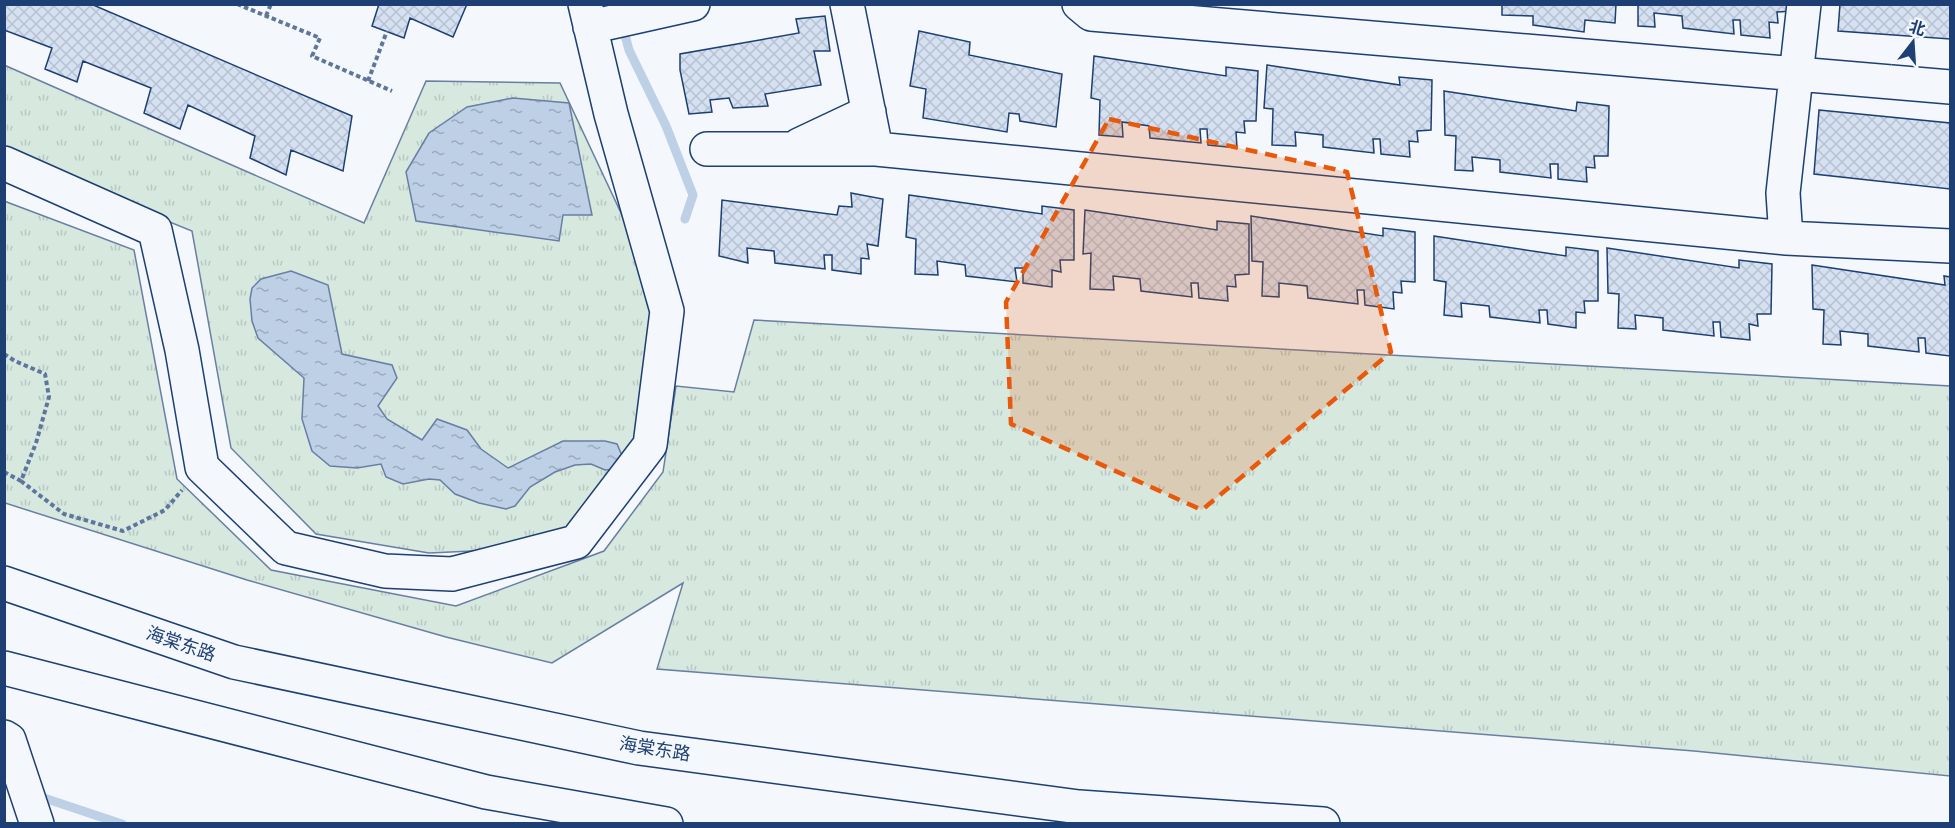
<svg xmlns="http://www.w3.org/2000/svg" width="1955" height="828" font-family="'Alegreya Sans','Noto Sans SC',sans-serif">
<style>
.grass{fill:url(#grass-tufts);stroke:#687fa3;stroke-width:1.5}
.water{fill:url(#water-ripples);stroke:#687fa3;stroke-width:1.5}
.lines{fill:none;stroke-linecap:round;stroke-linejoin:round}
.stream{stroke:#bed0e5;stroke-width:9}
.building{fill:url(#building-cross-hatch);stroke:#1d3f73;stroke-width:1.5}
.minor-casing{stroke:#1d3f73;stroke-width:36}
.major-casing{stroke:#1d3f73;stroke-width:36}
.path{stroke:#5e769c;stroke-width:4;stroke-dasharray:4.5 3;stroke-linecap:butt}
.minor{stroke:#f4f7fb;stroke-width:33}
.major{stroke:#f4f7fb;stroke-width:33}
.marked{fill:#e8590c;fill-opacity:0.2;stroke:#e8590c;stroke-width:4.5;stroke-dasharray:12 8;stroke-linejoin:round}
.labels{text-anchor:middle;stroke-width:4.5;stroke-linejoin:round;paint-order:stroke}
.street-label{font-size:18px;fill:#1d3f73;stroke:#f4f7fb}
</style>
<defs>
<pattern id="grass-tufts" width="24" height="20" patternUnits="userSpaceOnUse" patternTransform="scale(1.5)"><rect width="24" height="20" fill="#d7e8df"/><path d="M3 7l-1-3M5 7V3M7 7l1-3M15 17l-1-3M17 17v-4M19 17l1-3" fill="none" stroke="#b8c8c3"/></pattern>
<pattern id="water-ripples" width="26" height="14" patternUnits="userSpaceOnUse" patternTransform="scale(1.5)"><rect width="26" height="14" fill="#bed0e5"/><path d="M2 4q2-2 4 0t4 0M15 11q2-2 4 0t4 0" fill="none" stroke="#9aaabe"/></pattern>
<pattern id="building-cross-hatch" width="8" height="8" patternUnits="userSpaceOnUse" patternTransform="scale(1.5)"><rect width="8" height="8" fill="#d5e0f0"/><path d="M0 0l8 8M0 8l8-8" fill="none" stroke="#b6c1d1"/></pattern>
</defs>
<rect width="100%" height="100%" fill="#f4f7fb"/>
<!-- grass -->
<path class="grass" d="M4,65l360,158 62,-142 134,2 107,228 -17,134 -94,102 -127,6 -113,-19 -85,-86 -39,-217 -187,-76z
M4,201l130,49 43,229 94,91 185,36 148,-55 59,-79 13,-86 58,6 20,-72 1196,66v390l-256,-25 -1037,-82 26,-86 -131,80 -106,-26 -199,-57 -242,-77z"/>
<!-- water -->
<path class="water" d="M513,98l56,5 23,112h-29l-4,26 -143,-20 -10,-49 23,-39 38,-26z
M291,271l37,14 14,69 50,11 5,13 -19,28 9,13 35,21 15,-21 30,11 14,19 27,19 55,-27h42l12,3 6,14 -6,11 -12,1 -14,-6 -16,1 -20,7 -25,15 -15,19 -9,3 -27,-6 -24,-9 -15,-14 -11,-1 -26,5 -17,-7 -5,-13 -24,4 -27,-2 -18,-15 -10,-32 2,-41 -46,-40 -6,-17 -2,-22 2,-11 9,-9z"/>
<g class="lines">
<!-- stream -->
<path class="stream" d="M622,24l7,26 37,76 27,69 -8,24
M35,795l87,29"/>
</g>
<!-- building -->
<path class="building" d="M4,4h87l261,112 -9,55 -52,-21 -5,25 -36,-17 5,-22 -67,-31 -8,24 -36,-16 7,-25 -68,-27 -6,21 -32,-13 7,-21 -48,-18z
M379,4h88l-14,33 -43,-19 -6,20 -32,-12z
M1502,4h114l-1,19 -30,-3 -1,12 -51,-7v-9l-31,-1z
M1638,4h153v7l-14,1 1,11 -9,-1 1,16 -29,-3 -1,-15h-7l1,14 -51,-6 -1,-12 -28,-3 1,14 -17,-1z
M1840,4h110v35l-112,-8z
M825,16l5,35h-16l7,34 -56,9 3,12 -35,2 -4,-10 -19,2 2,12 -23,2 -9,-44v-16l119,-21 -3,-14z
M919,31l51,11 -1,13 93,19 -6,53 -36,-6 -1,-7 -10,-1 -2,19 -84,-14 3,-29 -16,-3z
M1094,56l132,20v-9l32,4 -2,50h-12l1,12 -9,-1 1,16 -29,-3 -1,-16h-7l1,14 -51,-5 -1,-12 -27,-4 1,15 -24,-2 1,-35 -9,-2z
M1267,65l133,20 -1,-8 33,3 -1,50 -14,1 1,11 -9,-1 1,16 -29,-3 -1,-15h-7l1,14 -51,-6v-12l-28,-3 1,14 -24,-1 1,-36 -9,-1z
M1444,91l132,20 1,-9 32,4 -1,50h-14l1,12 -9,-1 1,15 -29,-3v-15h-8l1,14 -51,-6v-12l-28,-3 1,14 -18,-1 1,-34 -11,-1z
M1819,110l131,13v66l-136,-15z
M851,193l32,6 -5,47 -11,-2 2,15 -8,-1v16l-29,-4v-15h-8l1,14 -50,-6 -1,-12 -27,-3 1,15 -29,-7 3,-56 115,15 2,-9 13,1z
M909,195l133,19v-8l32,4v50h-14l1,12 -9,-2v17l-29,-4v-15h-8l2,14 -51,-6 -1,-11 -28,-4 1,14 -23,-1 1,-35 -10,-2z
M1085,210l132,20v-9l32,3v50l-14,1 1,12 -9,-1 1,15 -29,-3 -1,-15h-7l1,14 -51,-6 -1,-12 -27,-3 1,14 -24,-1 1,-36 -8,1z
M1251,216l132,20v-8l32,4v50l-14,-1 1,12 -9,-1 1,17 -29,-4 -1,-15h-7l1,14 -50,-6 -1,-12 -28,-3v14l-17,-1 1,-34 -11,-1z
M1434,236l132,20v-9l32,4v50h-14l1,12 -9,-1v16l-28,-4 -1,-14h-8l1,13 -50,-6 -1,-11 -28,-3 1,14 -18,-2 2,-33 -12,-2z
M1607,248l132,20v-8l33,4 -1,50h-14l1,12 -9,-2 1,16 -29,-3 -1,-15h-7l1,14 -51,-6v-12l-28,-3 1,14 -18,-1 1,-34 -11,-1z
M1812,265l133,20 -1,-9 6,1v79l-24,-3 -1,-15h-7l1,14 -51,-6v-12l-28,-3 1,14 -18,-1 1,-34 -11,-1z"/>
<g class="lines">
<defs>
<path id="minor" d="M847,4l29,145 910,89 164,8
M1079,4l12,10 859,73
M590,27l103,-23
M799,145l70,-33
M707,149h169
M4,163l151,67 27,120 20,117 84,81 99,23 67,3 124,-32 74,-97 17,-134 -56,-197 -26,-110
M1786,238l-3,-45 21,-189
M4,737l5,3 28,84"/>
<path id="major" d="M4,583l230,79 405,86 440,59 244,17
M4,668l482,124 180,32"/>
</defs>
<!-- minor casing -->
<use href="#minor" class="minor-casing"/>
<!-- major casing -->
<use href="#major" class="major-casing"/>
<!-- path -->
<path class="path" d="M237,4l83,34 -8,18 80,35
M266,16l5,-12
M368,81l19,-50
M4,354l11,7 30,13 4,23 -13,46 -15,38 43,33 59,17 42,-21 17,-20
M4,472l17,9"/>
<!-- minor -->
<use href="#minor" class="minor"/>
<!-- major -->
<use href="#major" class="major"/>
</g>
<!-- marked area -->
<path class="marked" d="M1109,119l238,53 44,180 -189,158 -191,-86 -5,-122z"/>
<g class="labels">
<!-- street labels -->
<g class="street-label">
<text transform="translate(181 644) rotate(19)" y="6">海棠东路</text>
<text transform="translate(655 749) rotate(9)" y="6">海棠东路</text>
</g>
</g>
<!-- border -->
<rect width="1955" height="828" fill="none" stroke="#1d3f73" stroke-width="12"/>
<!-- north arrow -->
<g transform="translate(1913 42) rotate(17)" stroke="#f4f7fb" stroke-width="4.5" paint-order="stroke">
<path d="M0-4.5L10 22L0 15L-10 22Z" fill="#1d3f73"/>
<text y="-9" font-size="16" font-weight="bold" text-anchor="middle" fill="#1d3f73">北</text>
</g>
</svg>
